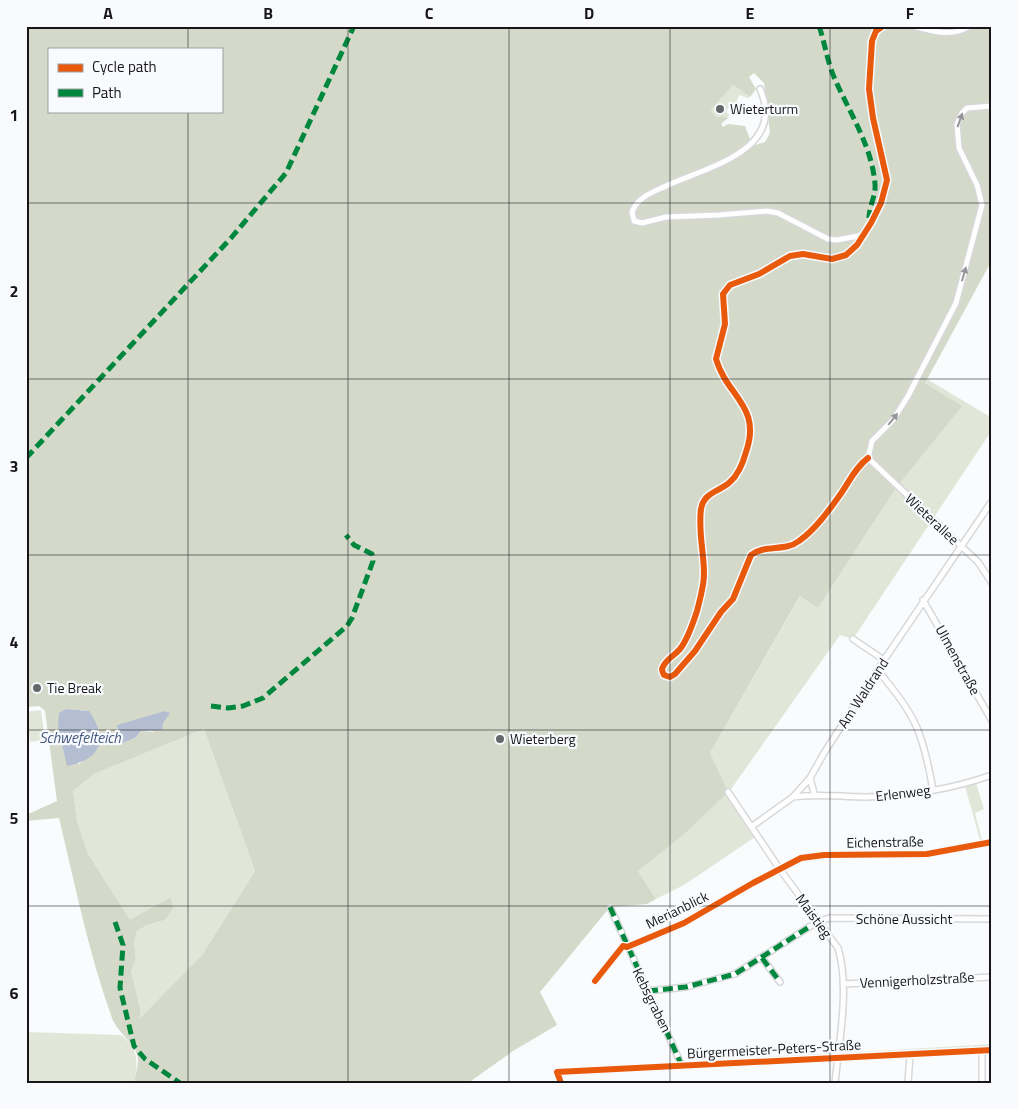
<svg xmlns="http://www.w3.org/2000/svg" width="1018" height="1109" font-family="'Titillium Web',sans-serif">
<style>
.green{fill:#e1e6d8}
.forest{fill:#d5d9c9;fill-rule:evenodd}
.water{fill:#b4bed2}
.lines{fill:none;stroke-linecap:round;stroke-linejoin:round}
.minor-casing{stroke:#d6d8da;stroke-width:8}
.minor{stroke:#fefeff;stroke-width:5}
.quiet{stroke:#00873e;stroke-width:5;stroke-dasharray:10 5;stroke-linecap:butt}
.cycleway-casing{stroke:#f8fafe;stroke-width:9}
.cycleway{stroke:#e8590c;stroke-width:6}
.oneway{fill:#969698}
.grid{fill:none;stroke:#171719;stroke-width:1;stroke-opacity:0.55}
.poi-dot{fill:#666769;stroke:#f8fafe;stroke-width:2}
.labels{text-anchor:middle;stroke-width:4.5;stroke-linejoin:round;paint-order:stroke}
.poi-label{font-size:14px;fill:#171719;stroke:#f8fafe;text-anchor:start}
.street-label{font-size:14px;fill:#171719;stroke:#f8fafe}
.water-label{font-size:15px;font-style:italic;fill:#435780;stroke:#f8fafe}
.neatline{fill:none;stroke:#171719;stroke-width:2}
.grid-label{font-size:16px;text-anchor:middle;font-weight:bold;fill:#171719}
</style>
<rect width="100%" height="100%" fill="#f9fbfd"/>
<!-- green -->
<path class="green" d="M733,85l17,12 -2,1 -9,-3 -6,15 -5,-2 -2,4 3,2 -1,4 -6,-2 -6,1 -5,-7z
M927,379l65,39v12l-139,209 -13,-4 -111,157 26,45 -71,48 -28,14 -18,-28 43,-34 29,-84 91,-158 17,13 78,-120 65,-82 -36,-23z
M41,710l4,30 -15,2 -4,-30z
M204,729l51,142 -53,84 -63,64 1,-11 -9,-37 5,-12 -2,-17 3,-11 10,-6 18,-5 4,-23 -39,24 -42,-67 -11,-33 -4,-30 21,-17z
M976,783l8,26 -9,4 7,27h-2l-15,-54z
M26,1032l95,3c18,14 17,27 13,48h-108z
M992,1044v2l-149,8v-1z
M834,1053l-2,2 -148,7z"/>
<!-- forest -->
<path class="forest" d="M26,26h966v234l-67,123 37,23 -66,82 -78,120 -18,-12 -90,157 18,39 -47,45 -43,34 18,28 -9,5 -37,3 -70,85 17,33 -44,26 -45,32h-334c1,-7 4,-16 4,-23 -1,-16 -20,-26 -26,-42 -23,-64 -37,-133 -53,-200l-33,3v-6l31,-14 -12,-90 -6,-5 -13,1zM49,49h172v62h-172zM754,73l10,10 6,50 -5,9 -13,4 -3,-2 2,-2 -6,-16 -17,-2 -5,3 -2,-3 7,-6 -6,-2 -6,1 -5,-7 22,-25 17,12 6,-8 -7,-12zM66,709l23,2 -4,48 -6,5 -14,-8c-5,-18 -3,-30 1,-47zM132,722l23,10 -14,-1 -6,7 -15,6 -3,-19zM204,729l51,142 -53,84 -62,63v-10l-9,-37 5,-12 -2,-17 3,-11 10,-6 18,-5 8,-12 -3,-11 -40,23 -42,-66 -11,-33 -4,-30 21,-17z"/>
<!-- water -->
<path class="water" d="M66,709l23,2c20,29 12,48 -22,55l-9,-39 1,-14z
M165,711l5,2 -7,10 -1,7 -21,1 -6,7 -15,6 -3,-19z"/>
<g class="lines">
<defs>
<path id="minor" d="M913,26c20,5 38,12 57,0
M760,89c27,60 -51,78 -92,96 -14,7 -30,11 -36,27l2,9 8,2 24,-6 53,-2 48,-4 11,2 50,26 9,1 26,-5
M868,458c-12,9 -18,22 -26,34 -12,17 -26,37 -43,49 -14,11 -34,3 -48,14l-18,44 -12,13 -26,39 -20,23 -5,3 -6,-2c-2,-4 -3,-6 0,-10 4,-7 11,-10 16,-16 8,-10 13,-26 17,-38 3,-12 7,-25 7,-37 0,-22 -6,-43 -3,-65 3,-17 18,-17 29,-27 9,-8 13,-19 16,-30 16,-46 -19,-55 -30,-93l9,-35 -2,-30 7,-9 29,-11 31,-18 13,-2 29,5 14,-4 11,-10 14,-22 10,-20 6,-23 -14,-62 -4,-29 3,-48 4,-10 7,-5
M868,458l4,-17 21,-21 15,-24 48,-93 26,-98 -5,-20 -18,-37 -2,-24 5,-11 5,-5 25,-2
M868,458l110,104 14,21
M923,600l69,121
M853,639l31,21
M878,671c38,44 45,62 55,119
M810,778l4,15
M728,792l51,76 59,80c12,39 1,94 -3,135
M793,797c25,-4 48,0 73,0 42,-1 86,-8 126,-22
M751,827l42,-30 17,-19 14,-25 60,-93 108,-159
M610,907l72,159
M762,958l18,24
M595,981l28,-35 4,1 57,-24 69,-40 48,-25 23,-3 103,-1 65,-12
M843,984l149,-7
M648,991l38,-4 49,-13 82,-52 12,-4 163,1
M982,1051v32
M561,1083l-4,-11 435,-22
M908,1083l2,-28"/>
</defs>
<!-- minor casing -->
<use href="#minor" class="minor-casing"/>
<!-- minor -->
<use href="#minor" class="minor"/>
<!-- quiet -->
<path class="quiet" d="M819,26c6,17 8,35 15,51 15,35 38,69 41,107 1,12 -6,22 -6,34
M26,458l205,-220 55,-65 68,-147
M211,706l17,2 15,-2 20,-8 84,-72 5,-8 21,-57 -1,-7 -18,-9 -8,-10
M610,907l72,159
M115,922l8,23 -3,43 14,58 11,13 35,24
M762,958l18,24
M648,991l38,-4 49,-13 82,-52"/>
<defs>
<path id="cycleway" d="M868,458c-12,9 -18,22 -26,34 -12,17 -26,37 -43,49 -14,11 -34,3 -48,14l-18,44 -12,13 -26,39 -20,23 -5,3 -6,-2c-2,-4 -3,-6 0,-10 4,-7 11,-10 16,-16 8,-10 13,-26 17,-38 3,-12 7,-25 7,-37 0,-22 -6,-43 -3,-65 3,-17 18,-17 29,-27 9,-8 13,-19 16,-30 16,-46 -19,-55 -30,-93l9,-35 -2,-30 7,-9 29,-11 31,-18 13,-2 29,5 14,-4 11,-10 14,-22 10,-20 6,-23 -14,-62 -4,-29 3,-48 4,-10 7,-5
M595,981l28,-35 4,1 57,-24 69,-40 48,-25 23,-3 103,-1 65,-12
M561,1083l-4,-11 435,-22"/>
</defs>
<!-- cycleway casing -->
<use href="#cycleway" class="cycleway-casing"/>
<!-- cycleway -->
<use href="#cycleway" class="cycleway"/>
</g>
<!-- one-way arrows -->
<defs><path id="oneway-solid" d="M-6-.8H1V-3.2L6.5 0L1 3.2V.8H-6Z" transform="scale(1.25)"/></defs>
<g class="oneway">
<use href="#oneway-solid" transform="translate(960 120) rotate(-70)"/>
<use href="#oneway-solid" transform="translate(964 274) rotate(-74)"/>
<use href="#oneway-solid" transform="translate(893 419) rotate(-51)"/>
</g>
<!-- grid -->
<path class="grid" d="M188,26v23M348,26v1057M509,26v1057M670,26v1057M830,26v1057M188,111v972M26,203h966M26,379h966M26,555h966M26,730h966M26,906h966"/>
<!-- markers -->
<g class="poi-dot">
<circle cx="720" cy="109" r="5"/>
<circle cx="37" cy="688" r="5"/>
<circle cx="500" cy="739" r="5"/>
</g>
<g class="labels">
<!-- poi labels -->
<g class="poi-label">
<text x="730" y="114">Wieterturm</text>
<text x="47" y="693">Tie Break</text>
<text x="510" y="744">Wieterberg</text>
</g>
<!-- street labels -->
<g class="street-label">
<text transform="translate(932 519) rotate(43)" y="5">Wieterallee</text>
<text transform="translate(958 660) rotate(61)" y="5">Ulmenstraße</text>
<text transform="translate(863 693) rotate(-57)" y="5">Am Waldrand</text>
<text transform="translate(903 793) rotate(-7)" y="5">Erlenweg</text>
<text transform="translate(885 842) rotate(-1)" y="5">Eichenstraße</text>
<text transform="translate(677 910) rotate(-26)" y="5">Merianblick</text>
<text transform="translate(814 916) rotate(54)" y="5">Maistieg</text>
<text x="904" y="924">Schöne Aussicht</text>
<text transform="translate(917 980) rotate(-3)" y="5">Vennigerholzstraße</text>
<text transform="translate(652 1000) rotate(64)" y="5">Kebsgraben</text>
<text transform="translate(774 1049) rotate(-3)" y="5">Bürgermeister-Peters-Straße</text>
</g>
<!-- water labels -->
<g class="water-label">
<text x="80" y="743">Schwefelteich</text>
</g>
</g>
<!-- border -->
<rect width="1018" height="1109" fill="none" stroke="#f8fafe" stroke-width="55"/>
<!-- legend -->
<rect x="48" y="48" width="175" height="65" fill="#f8fafe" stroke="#9e9fa2"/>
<rect x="58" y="64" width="25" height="8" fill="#e8590c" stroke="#9e9fa2"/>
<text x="92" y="72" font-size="15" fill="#171719">Cycle path</text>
<rect x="58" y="89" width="25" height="8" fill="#00873e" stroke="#9e9fa2"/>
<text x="92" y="98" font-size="15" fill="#171719">Path</text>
<rect x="28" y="28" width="962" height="1054" class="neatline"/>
<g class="grid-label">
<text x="108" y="19">A</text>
<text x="268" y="19">B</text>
<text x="429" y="19">C</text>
<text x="589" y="19">D</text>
<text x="750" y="19">E</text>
<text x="910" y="19">F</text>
<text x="14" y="121">1</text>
<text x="14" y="297">2</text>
<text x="14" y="472">3</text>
<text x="14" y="648">4</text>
<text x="14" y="824">5</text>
<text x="14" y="999">6</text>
</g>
</svg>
